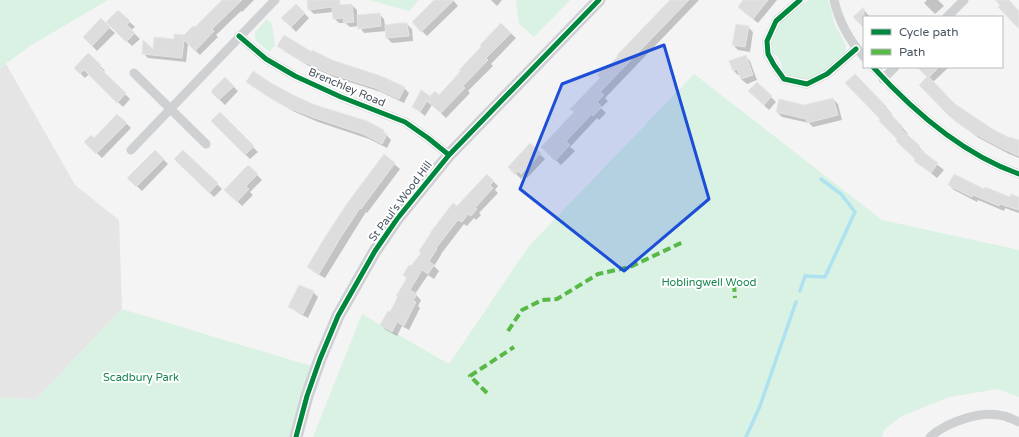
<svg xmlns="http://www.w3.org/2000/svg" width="1019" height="437" font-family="'Varela Round',sans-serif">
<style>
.education{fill:#e6e5e6}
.green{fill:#d9f2e3}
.shadow{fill:#0003}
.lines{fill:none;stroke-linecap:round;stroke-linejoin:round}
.stream{stroke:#aee2f0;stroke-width:3.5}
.building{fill:#ddddde;stroke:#e5e6e7}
.street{stroke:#ced0d2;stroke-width:9}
.secondary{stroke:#ced0d4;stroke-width:13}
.quiet{stroke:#58b947;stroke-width:4;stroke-dasharray:8 4;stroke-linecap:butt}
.cycleway-casing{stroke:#fff;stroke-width:8}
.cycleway{stroke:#00873e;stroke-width:5}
.marked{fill:#1d4ed8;fill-opacity:0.2;stroke:#1d4ed8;stroke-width:3;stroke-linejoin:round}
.labels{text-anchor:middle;stroke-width:4;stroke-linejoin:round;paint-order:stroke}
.street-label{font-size:11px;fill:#4a5661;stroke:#fff}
.park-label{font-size:11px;fill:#17864f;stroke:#fff}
</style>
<rect width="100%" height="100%" fill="#f4f4f4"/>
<!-- education -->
<path class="education" d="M6,64l69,121 44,35 3,89 -86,90 -36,-1v-330z"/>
<!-- green -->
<path class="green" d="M0,0h108l-78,46 -30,22z
M369,0h50l-10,11z
M516,0h54l-36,37 -15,-13z
M810,0h18c4,8 4,19 8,27 3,7 11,15 10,23 0,7 -30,28 -38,30 -8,2 -17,-3 -24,-6 -1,-7 -3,-13 -7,-18 -2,-1 -4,-2 -5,-4 -7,-11 12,-38 21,-43 5,-4 12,-6 17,-9z
M267,19l5,5 3,21 -5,7 -15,-12v-8z
M694,74l188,146 137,30v147l-21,-8 -49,8 -49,20 -16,13 -2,7h-569l49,-123 87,50 80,-118z
M122,309l189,57 -21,71h-290v-39l36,1z"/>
<!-- shadow -->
<path class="shadow" d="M228,0h26l-12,12 -1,-1 -25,24 2,2 -18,18 -12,-11 -2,18 -38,-4 -5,-5 10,-2 31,-15z
M308,0h23l1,7 20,-2 5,5v6l22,-2 5,5 1,7 22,-2 5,5 1,12 -21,2 -5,-5v-7l-23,2 -5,-7 -9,1 -5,-4h-6l-5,-5 -1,-6 -19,2 -5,-5z
M436,0h17l5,6 -31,30 -14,-14z
M491,0h11l-5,6z
M671,0h28l-94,98 3,3 -7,7 5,5 -7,7 -2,-2 -27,29 5,4 -14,14 -19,-18 34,-35 31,-43z
M753,0h24l-19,23 -14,-11z
M927,0h11l6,6 -9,8 -11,-11z
M296,5l13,13 -13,14 -13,-14z
M863,9l7,8h-6v9z
M118,11l17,16 -4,3 9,9 -8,7 -25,-24z
M101,20l14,13 -18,18 -13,-14z
M501,24l15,14 -25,26 2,2 -25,25 2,2 -24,25 -14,-13 -7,11 -12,-10 16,-9 10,-1z
M748,27l5,5 -3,20 -12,-2 -5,-5z
M279,46l33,7 92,35 5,5 -5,10 -23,-11 -47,-15 -25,-11 -25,-15z
M88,54l17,17 -2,1 27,27 -7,8 -34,-33 -4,4 -10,-10z
M745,56l5,5 7,19 -10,4 -6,-5 -1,-4h-2l-5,-5z
M922,67h27l-16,15 21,23 26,17 30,17 9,2v17l-10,-4 -30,-16 -24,-17 -35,-36 9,-8z
M855,75l37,39 -1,1 17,19 -1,1 18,18 -1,1 20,16 -7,8 -21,-17 1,-1 -35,-41z
M225,78l13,13 -13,14 -12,-12z
M247,82l23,1 25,14 88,34 8,9 -4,8 -18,-9 -51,-17 -23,-10 -25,-14 -18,-12z
M757,83l19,19 -7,8 -15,-14z
M833,99l5,5 4,16 -29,7 -4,-4 -27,-6 -5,-5 27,-6z
M220,114l38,38 -8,7 -38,-38z
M117,115l14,13 -29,30 -17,-16 9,-3z
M530,145l15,14 -18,19 -3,-3 -3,4 -12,-12z
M155,151l13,13 -26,27 -14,-13z
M183,151l39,38 -8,8 -38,-38z
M385,156l15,13 -33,44 -1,-1 -41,66 -11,-6 -5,-5z
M248,166l14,14 -12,12 3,3 -11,11 -16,-16z
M487,175l11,11 -3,4 3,3 -19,20 2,2 -5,5 -2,-2 -7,8 -3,-2 -23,30v1l-7,11 5,5 -5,8 -6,-4 -13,19 6,6 -3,6 2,2 -11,22 -7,-4 -5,10 -11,-6 -5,-5 9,-12 21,-45 46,-61z
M949,185l35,6 27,8 8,-1v15l-14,-5 -1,3 -26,-11 -1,2 -23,-12z
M313,292l5,5 -10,21 -13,-7 -5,-5z"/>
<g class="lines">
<!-- stream -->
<path class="stream" d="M800,291l5,-15 20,1 30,-65 -14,-18 -20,-15
M746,437l14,-31 36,-104"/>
</g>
<!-- building -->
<path class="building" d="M222,0h20l-30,29 2,2 -19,20 -11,-11 -2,18 -40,-4 1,-14 10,9 1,-12 20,2v-5l10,1 9,-9 2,1z
M307,0h33v5l12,-1 2,18 -10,1 -1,-5 -10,1 -1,-12 -24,3z
M434,0h20l-33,32 -9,-10z
M670,0h19l-89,92 4,3 -7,7 5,5 -9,9 -1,-2 -26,27 4,4 -15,16 -14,-14 33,-35 -4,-3 30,-31 -3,-3 8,-9 2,2 11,-12 -1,-1z
M743,0h25l-15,19 -15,-12z
M995,0h14l10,11v18l-21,-22 2,-2z
M296,4l9,9 -14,14 -10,-9z
M864,7v21l-11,-11z
M118,10l12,11 -3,4 8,8 -9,9 -20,-20z
M380,13l1,13 -23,3 -1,-14z
M101,18l9,9 -18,19 -9,-9z
M400,23h7l2,13 -23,2 -1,-13z
M501,23l10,10 -25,25 2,2 -25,26 2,2 -24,25 -14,-12 -7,11 -8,-5 9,-17 9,6 -1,1 6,-6 4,4 22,-24 -2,-1 22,-23 -1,-2z
M736,24l13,2 -4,21 -13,-2z
M284,35l28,17v-2l20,10 49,16 24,11 -6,12 -24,-11 -47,-15 -26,-12 -25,-15z
M88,53l13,12 -2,2 27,26 -9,10 -33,-33 -4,4 -6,-6z
M746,55l7,20 -12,4 -4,-10 -4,2 -4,-10z
M917,67h22l-10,10 26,27 39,26 16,8v-1l9,3v16l-16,-7 -30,-16 -24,-17 -30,-31 8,-8z
M253,71l18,12 24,13 20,9 52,16 17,9 -1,2 4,2 -5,10 -19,-10 -51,-17 -23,-9 -25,-14 -18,-12z
M855,74l32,33 -2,1 18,19 -2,2 19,17 -2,2 20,15 -7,10 -17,-12 1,-2 -19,-18 1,-2 -18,-18 1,-2 -35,-36z
M225,77l9,9 -15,14 -7,-7v-3z
M757,82l15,14 -8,9 -16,-14z
M833,98l5,17 -31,8 -1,-4 -30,-7 3,-13 25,6z
M220,112l34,34 -9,9 -34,-34z
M117,114l10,9 -31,31 -12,-12 7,-7 3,3z
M530,143l11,10 -20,21 -3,-3 -3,4 -7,-8z
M155,150l9,9 -28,28 -9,-9z
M183,150l35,33 -9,10 -35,-34z
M384,154l11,9 -34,46 -1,-1 -21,32 -20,34 -12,-7 17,-28 22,-34z
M248,165l10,9 -12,12 3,3 -12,13 -13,-12z
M487,174l7,7 -4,4 3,3 -18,20 2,1 -6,7 -3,-2 -6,8 -4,-2 -22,28 1,1 -8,12 5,4 -6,9 -6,-4 -12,20 7,4 -4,7 3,1 -12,24 -7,-4 -5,10 -12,-7 8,-14 2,1 8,-15 -2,-1 11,-18 -4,-3 6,-10 2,1 10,-13 -2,-2 12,-18h-1l23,-30 4,3z
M954,174l30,15 1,-2 25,10 1,-3 8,3v13l-19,-6 -1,2 -26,-11 -1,2 -24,-12z
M299,285l15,6 -11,23 -15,-7z"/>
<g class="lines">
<!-- street -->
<path class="street" d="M800,0l-24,21 -9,20 1,13 6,11 10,14 23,5 20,-10 29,-25
M834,0c5,22 15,40 30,57
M947,17l17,-17
M239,36l27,23 29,17 46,21 64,25 23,16 21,17
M873,67c40,44 89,87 146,107
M134,73l72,71
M883,79l12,-12
M131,150l144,-150
M930,437c17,-15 51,-27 74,-21 5,1 10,4 15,6"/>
<!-- secondary -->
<path class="secondary" d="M296,437l11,-41 13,-37 18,-43 37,-65 22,-32 52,-64 150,-155"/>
<!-- quiet -->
<path class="quiet" d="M734,284l1,14
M508,331l14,-21 20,-10 15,-1 41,-25 32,-7 53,-25
M487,393l-17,-17 44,-29"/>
<defs>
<path id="cycleway" d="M800,0l-24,21 -9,20 1,13 6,11 10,14 23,5 20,-10 29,-25
M239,36l27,23 29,17 46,21 64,25 23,16 21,17
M873,67c40,44 89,87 146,107
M296,437l11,-41 13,-37 18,-43 37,-65 22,-32 52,-64 150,-155"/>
</defs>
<!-- cycleway casing -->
<use href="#cycleway" class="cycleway-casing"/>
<!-- cycleway -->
<use href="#cycleway" class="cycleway"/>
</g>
<!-- marked area -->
<path class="marked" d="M664,45l45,154 -85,72 -104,-82 42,-105z"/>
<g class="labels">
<!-- street labels -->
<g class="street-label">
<text transform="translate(347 87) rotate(23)" y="4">Brenchley Road</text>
<text transform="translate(400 201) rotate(-53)" y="4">St Paul's Wood Hill</text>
</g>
<!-- park labels -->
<g class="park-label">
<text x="709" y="286">Hoblingwell Wood</text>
<text x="141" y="381">Scadbury Park</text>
</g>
</g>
<!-- legend -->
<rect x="863" y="16" width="140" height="52" fill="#ffffff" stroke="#b7bbc0"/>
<rect x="871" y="29" width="20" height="6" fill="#00873e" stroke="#b7bbc0"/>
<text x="899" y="36" font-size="12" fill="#4a5661">Cycle path</text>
<rect x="871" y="49" width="20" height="6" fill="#58b947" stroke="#b7bbc0"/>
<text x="899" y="56" font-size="12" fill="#4a5661">Path</text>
</svg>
